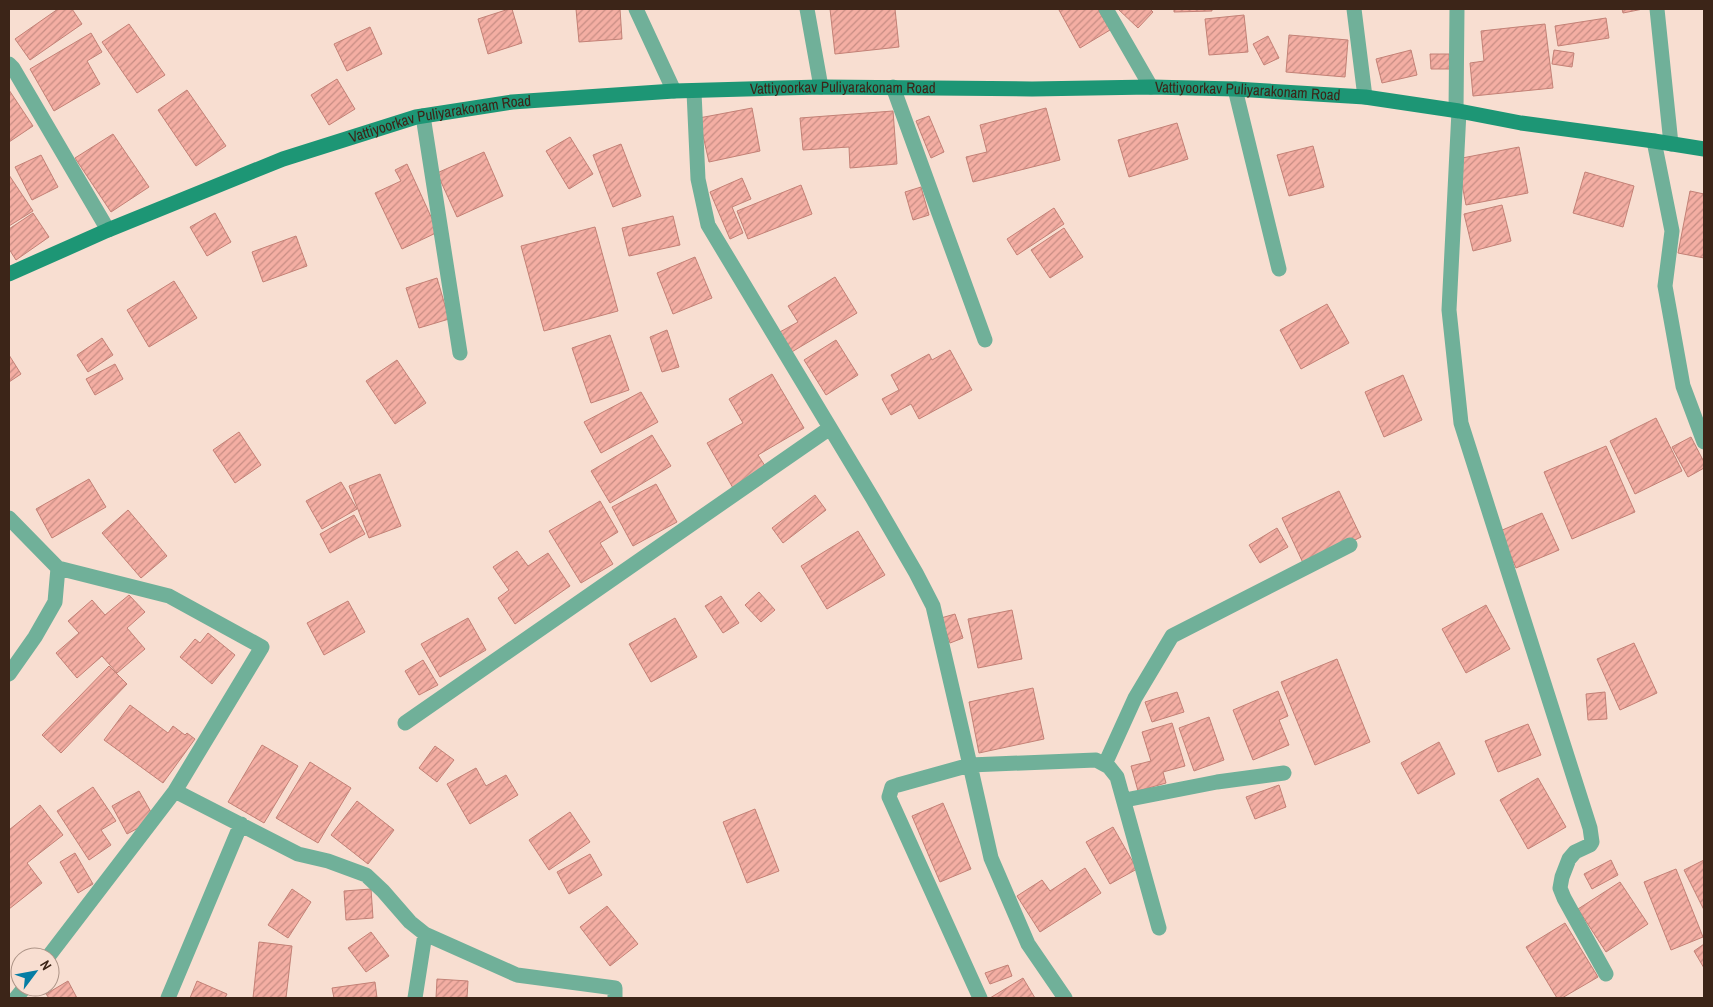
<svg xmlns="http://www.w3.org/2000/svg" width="1713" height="1007" font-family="'Archivo Narrow',sans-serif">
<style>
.building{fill:url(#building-hatch);stroke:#c38176}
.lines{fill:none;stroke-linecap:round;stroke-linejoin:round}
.street{stroke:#70b099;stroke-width:15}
.secondary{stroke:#1d9675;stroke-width:15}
.labels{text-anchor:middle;stroke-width:4;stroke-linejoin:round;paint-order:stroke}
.street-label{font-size:15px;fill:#3c2518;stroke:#f8ded1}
</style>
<defs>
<pattern id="building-hatch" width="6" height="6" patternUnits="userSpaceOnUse" patternTransform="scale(1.25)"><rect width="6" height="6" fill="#f4aea3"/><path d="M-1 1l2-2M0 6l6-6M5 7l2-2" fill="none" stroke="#c78d84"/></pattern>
</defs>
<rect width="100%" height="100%" fill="#f8ded1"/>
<!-- building -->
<path class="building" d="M58,9h14l10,15 -52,36 -15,-21z
M509,9h3l10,34 -34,11 -10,-35z
M576,9h44l2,30 -43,3z
M830,9h65l4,38 -64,7z
M1061,9h37l12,21 -30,18 -21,-38z
M1118,9h32l3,3 -15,16z
M1174,9h38v2l-38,1z
M1622,9h21l-20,4z
M1244,15l4,37 -39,3 -4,-36z
M1606,18l3,20 -51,8 -3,-20z
M129,24l36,51 -28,18 -35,-51z
M1545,24l8,64 -80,8 -3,-33 14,-2 -3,-30z
M370,27l12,27 -35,17 -13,-27z
M91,33l11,19 -15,9 13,23 -46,27 -24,-42z
M1289,35l59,5 -3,37 -59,-5z
M1268,36l11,22 -15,7 -11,-21z
M1411,50l6,25 -35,8 -6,-24z
M1554,50l20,3 -2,14 -20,-3z
M1430,54h19l1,15h-19z
M337,79l18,30 -26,16 -18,-30z
M9,90l24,36 -24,16z
M187,90l39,56 -30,20 -38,-56z
M752,108l8,43 -51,11 -10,-44z
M1046,108l14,52 -87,22 -7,-25 21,-5 -7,-27z
M893,111l4,53 -47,4 -1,-21 -46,3 -3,-32z
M929,116l15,36 -13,6 -15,-37z
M1177,123l11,36 -59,18 -11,-37z
M113,134l36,53 -38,25 -36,-54z
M570,137l23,37 -24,15 -23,-38z
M621,144l20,52 -28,11 -20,-52z
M1313,146l11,41 -35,9 -12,-41z
M1519,147l9,46 -62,12 -9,-46z
M484,152l19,44 -46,21 -20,-44z
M41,155l17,32 -26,13 -17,-33z
M407,164l31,68 -36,17 -27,-56 26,-12 -6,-11z
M1585,172l49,14 -11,41 -50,-14z
M9,175l24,36 -24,15z
M742,178l9,21 -19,8 11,26 -13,6 -20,-47z
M801,185l11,29 -64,25 -11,-28z
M921,187l8,28 -16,5 -8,-28z
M1690,191l14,3v64l-26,-5z
M1502,205l9,36 -38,10 -9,-37z
M1054,208l10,16 -47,31 -10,-16z
M33,213l16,24 -33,23 -7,-11v-20z
M215,213l16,29 -24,14 -17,-29z
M673,216l7,29 -51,11 -7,-28z
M595,227l23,84 -74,20 -23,-85z
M1064,228l19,29 -33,21 -19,-28z
M296,236l11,30 -44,16 -11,-30z
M695,257l17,41 -39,16 -16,-41z
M835,277l22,36 -67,40 -12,-20 20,-11 -10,-16z
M437,278l12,41 -30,9 -13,-40z
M174,281l23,37 -48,29 -22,-37z
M1327,304l22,39 -48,26 -21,-39z
M667,330l12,37 -17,5 -12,-35z
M610,335l19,55 -38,13 -19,-55z
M102,338l11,17 -25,17 -11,-17z
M836,340l22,35 -32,20 -22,-35z
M950,350l22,40 -53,29 -8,-15 -20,11 -9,-16 17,-9 -8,-15 38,-21 3,6z
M9,355l12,19 -12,8z
M397,360l29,43 -31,21 -29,-43z
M115,364l8,15 -28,16 -9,-16z
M772,374l32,54 -46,27 9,14 -34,19 -26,-45 36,-20 -14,-24z
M1403,375l19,45 -38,17 -19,-45z
M641,392l17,30 -57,31 -17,-31z
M1656,418l26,53 -47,23 -25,-53z
M239,432l22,33 -26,18 -22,-33z
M652,435l19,31 -61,37 -19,-32z
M1691,437l13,25v6l-16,9 -16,-30z
M1606,446l29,66 -63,27 -28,-67z
M380,474l21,52 -32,12 -20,-52z
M89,479l17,28 -54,31 -16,-29z
M341,482l16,27 -35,20 -16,-28z
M656,484l21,38 -44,24 -21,-39z
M1339,491l22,46 -57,28 -22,-47z
M815,495l11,15 -43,33 -11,-15z
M600,501l18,31 -18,11 13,21 -32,19 -32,-52z
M128,510l39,46 -26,22 -39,-45z
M1542,513l17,37 -43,18 -16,-37z
M354,515l11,19 -35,19 -10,-19z
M1277,528l11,19 -28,16 -11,-18z
M858,531l27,44 -58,34 -26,-43z
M517,551l11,15 20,-13 22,33 -55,38 -17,-26 11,-8 -16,-23z
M759,592l16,18 -14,12 -16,-17z
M129,595l16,17 -18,16 18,21 -28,24 -15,-17 -25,22 -21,-25 23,-20 -11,-12 24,-21 13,15z
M721,596l18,27 -16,10 -18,-27z
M348,601l17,31 -41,23 -17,-32z
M1486,605l24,44 -44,24 -24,-44z
M1012,610l10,49 -44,9 -10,-49z
M955,614l8,24 -13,5 -9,-25z
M468,618l18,32 -46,27 -19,-33z
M675,618l22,39 -46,25 -22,-38z
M208,633l27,22 -23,29 -32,-27 15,-18 5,4z
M1634,643l23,50 -37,17 -23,-51z
M1337,659l33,83 -55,23 -34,-83z
M423,660l15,25 -19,10 -14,-24z
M109,666l18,18 -66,69 -19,-18z
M1033,688l11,51 -65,14 -10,-51z
M1278,691l10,25 -9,4 10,25 -36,15 -20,-50z
M1177,692l7,20 -32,10 -7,-20z
M1605,692l2,27 -19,1 -2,-26z
M130,705l38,28 5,-7 12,9 2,-2 8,6 -32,44 -59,-43z
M1209,717l15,43 -30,11 -15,-43z
M1172,723l13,43 -22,6 3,11 -28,8 -7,-25 20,-5 -9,-29z
M1528,724l13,31 -43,17 -13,-31z
M1439,742l16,32 -37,20 -17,-31z
M262,745l36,21 -34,57 -36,-21z
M435,746l19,14 -17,22 -18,-14z
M310,762l41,26 -33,55 -42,-25z
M476,768l10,18 20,-11 12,20 -48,29 -23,-40z
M1538,778l28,49 -38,22 -28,-49z
M1279,785l7,22 -31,12 -9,-22z
M93,787l23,34 -15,9 10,15 -22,15 -32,-49z
M139,791l16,28 -28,15 -15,-28z
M357,801l37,29 -26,34 -37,-29z
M943,803l28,66 -31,13 -28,-66z
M40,805l23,30 -36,28 15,20 -33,26v-79z
M755,809l24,62 -32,12 -24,-61z
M570,812l20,30 -41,28 -20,-30z
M1113,827l24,42 -27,15 -24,-42z
M75,853l18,31 -15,9 -18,-31z
M590,854l12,21 -33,19 -12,-22z
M1611,860l7,15 -26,14 -8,-15z
M1704,860v50l-20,-40z
M1085,868l16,25 -61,39 -23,-36 25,-16 8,11z
M1676,869l27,68 -32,13 -27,-68z
M1620,882l28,42 -42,28 -28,-43z
M292,889l19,13 -23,36 -20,-13z
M371,889l2,29 -27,2 -2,-29z
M607,906l31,38 -28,22 -30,-39z
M1565,923l33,54 -36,21h-5l-31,-51z
M371,932l18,24 -23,16 -18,-24z
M259,942l33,4 -6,52h-33z
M1704,944v24l-10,-17z
M1008,965l4,11 -22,8 -5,-11z
M1023,978l12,20h-45z
M437,979l31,2 -1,17h-31z
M68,981l9,17h-28l-3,-4z
M197,981l30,13 -2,4h-35z
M375,982l2,16h-43l-2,-10z"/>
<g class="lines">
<!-- street -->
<path class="street" d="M636,9l38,82
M807,9l14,78
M1106,9l45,78
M1354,9l11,88
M1657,9l14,135
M9,64l4,4 95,162
M893,87l92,253
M1235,89l44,180
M694,92l4,87 10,46 165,274 43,74 17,33 37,159 -72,20 -6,2 -3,10 91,201
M1456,111l1,-102
M1459,111l-10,199 12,113 129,405 2,14 -2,3 -15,7 -6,7 -7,18 -2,11 4,10 42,76
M423,116l37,237
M1654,141l18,90 -7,55 18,100 21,56
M9,518l49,50 111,28 93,51 -87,144 -127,166
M9,674l26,-37 20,-35 3,-34
M405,723l425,-295
M1105,764l30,-66 37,-62 178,-91
M175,791l123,63 30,7 38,14 17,16 27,31 15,12 92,41 98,13v10
M1125,800l92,-18 67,-9
M16,998l9,-11
M168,998l73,-174
M415,998l10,-64
M1065,998l-37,-54 -37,-86 -21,-93 126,-5 13,7 8,10 42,151"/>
<!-- secondary -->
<path class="secondary" id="s1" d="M9,274l99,-44 175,-71 133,-42 96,-15 162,-11 147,-4 211,2 119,-2 84,2 130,8 94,14 62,12 133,18 50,8"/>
</g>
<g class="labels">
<!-- street labels -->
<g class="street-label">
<text dy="5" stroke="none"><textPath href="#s1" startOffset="865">Vattiyoorkav Puliyarakonam Road</textPath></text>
<text dy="5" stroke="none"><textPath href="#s1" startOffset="1270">Vattiyoorkav Puliyarakonam Road</textPath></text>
<text dy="5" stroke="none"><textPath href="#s1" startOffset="460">Vattiyoorkav Puliyarakonam Road</textPath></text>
</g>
</g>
<!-- border -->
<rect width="1713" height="1007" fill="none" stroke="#3c2518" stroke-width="20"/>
<!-- north arrow -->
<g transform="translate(35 972) rotate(58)"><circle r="24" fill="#f8ded1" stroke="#ad9487"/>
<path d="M0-4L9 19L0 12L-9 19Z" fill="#057da4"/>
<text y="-8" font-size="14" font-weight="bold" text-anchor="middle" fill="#3c2518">N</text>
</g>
</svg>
